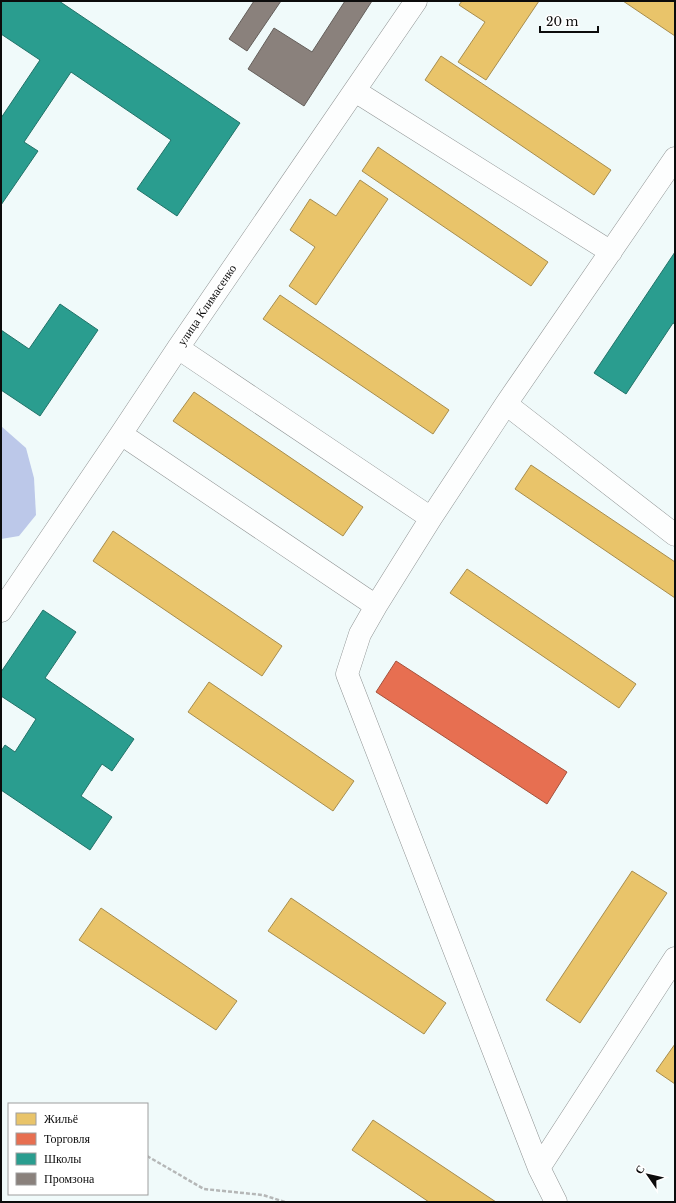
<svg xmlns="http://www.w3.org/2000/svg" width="676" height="1203" font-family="'Libre Baskerville',serif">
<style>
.forest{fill:#bcc8e9}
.homes{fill:#e9c46a;stroke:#a78d4e}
.shops{fill:#e76f51;stroke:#a5513c}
.schools{fill:#2a9d8f;stroke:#217268}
.industry{fill:#8a817c;stroke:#645e5a}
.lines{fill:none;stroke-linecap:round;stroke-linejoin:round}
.minor-casing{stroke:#8f9393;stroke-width:23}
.path{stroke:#b5b7b7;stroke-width:2.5;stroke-dasharray:4 2;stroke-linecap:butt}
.minor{stroke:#fdfefe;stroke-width:22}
.labels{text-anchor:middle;stroke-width:4;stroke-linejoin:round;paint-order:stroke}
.street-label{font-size:12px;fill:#0c0c0c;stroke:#fff}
</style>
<rect width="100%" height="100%" fill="#f0fafa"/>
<!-- forest -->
<path class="forest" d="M1,426l25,22 8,30 2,37 -17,21 -18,3z"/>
<!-- homes -->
<path class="homes" d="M462,1h77l-53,79 -28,-18 27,-40 -26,-17z
M623,1h52v35z
M441,56l170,114 -17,25 -169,-115z
M378,147l170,115 -17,24 -169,-115z
M360,180l28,19 -72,106 -27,-19 26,-39 -25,-17 20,-31 26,17z
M280,295l169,115 -16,24 -170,-115z
M194,392l169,115 -20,29 -170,-115z
M531,465l144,97v36l-160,-109z
M113,531l169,115 -20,30 -169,-115z
M467,569l169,115 -17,24 -169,-115z
M209,682l145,99 -21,30 -145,-99z
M632,871l35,22 -87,130 -34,-23z
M291,898l155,105 -22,31 -156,-103z
M101,908l136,93 -21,29 -137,-90z
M675,1044v40l-19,-13z
M373,1120l123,82h-67l-77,-52z"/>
<!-- shops -->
<path class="shops" d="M396,661l171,111 -20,32 -171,-112z"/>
<!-- schools -->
<path class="schools" d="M1,1h58l181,122 -63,93 -40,-27 34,-49 -100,-68 -47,70 14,9 -37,54v-87l39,-58 -39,-26z
M675,252v72l-2,-1 -47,71 -32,-21z
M60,304l38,26 -58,86 -39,-26v-60l28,19z
M43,610l33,22 -31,46 89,61 -22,32 -10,-7 -21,32 31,21 -22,33 -89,-60v-39l4,-6 10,7 21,-33 -35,-23v-24z"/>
<!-- industry -->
<path class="industry" d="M254,1h27l-34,50 -18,-12z
M345,1h27l-68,105 -56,-37 26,-41 38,24z"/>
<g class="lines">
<defs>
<path id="minor" d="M355,91l256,161
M178,348l253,170
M506,404l169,131
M121,434l255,172 55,-88 75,-114 169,-246
M376,606l-16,28 -13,40 192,494 17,34
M1,611l120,-177 57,-86 238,-347
M539,1168l136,-210"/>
</defs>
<!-- minor casing -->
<use href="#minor" class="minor-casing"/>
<!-- path -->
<path class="path" d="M147,1156l57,33 59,6 22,7"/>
<!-- minor -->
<use href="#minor" class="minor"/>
</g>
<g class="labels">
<!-- street labels -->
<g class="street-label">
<text transform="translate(207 305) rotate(-56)" y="4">улица Климасенко</text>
</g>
</g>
<!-- border -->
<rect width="676" height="1203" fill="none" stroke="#0c0c0c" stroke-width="4"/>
<!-- legend -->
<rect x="8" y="1103" width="140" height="92" fill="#ffffff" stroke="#9e9e9e"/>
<rect x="16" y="1113" width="20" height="12" fill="#e9c46a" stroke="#9e9e9e"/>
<text x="44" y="1123" font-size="12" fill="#0c0c0c">Жильё</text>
<rect x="16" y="1133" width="20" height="12" fill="#e76f51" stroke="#9e9e9e"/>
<text x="44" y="1143" font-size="12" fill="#0c0c0c">Торговля</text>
<rect x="16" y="1153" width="20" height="12" fill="#2a9d8f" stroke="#9e9e9e"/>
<text x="44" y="1163" font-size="12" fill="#0c0c0c">Школы</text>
<rect x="16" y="1173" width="20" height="12" fill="#8a817c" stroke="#9e9e9e"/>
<text x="44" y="1183" font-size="12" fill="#0c0c0c">Промзона</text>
<!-- north arrow -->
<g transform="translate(648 1175) rotate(304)" stroke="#ffffff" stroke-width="3" paint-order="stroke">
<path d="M0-3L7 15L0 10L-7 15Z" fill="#0c0c0c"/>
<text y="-6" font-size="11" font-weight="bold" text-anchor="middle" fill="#0c0c0c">С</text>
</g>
<!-- scale -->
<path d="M540 26v6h58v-6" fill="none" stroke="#0c0c0c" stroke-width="2"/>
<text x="546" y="26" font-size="12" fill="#0c0c0c" stroke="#ffffff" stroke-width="3" paint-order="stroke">20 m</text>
</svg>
